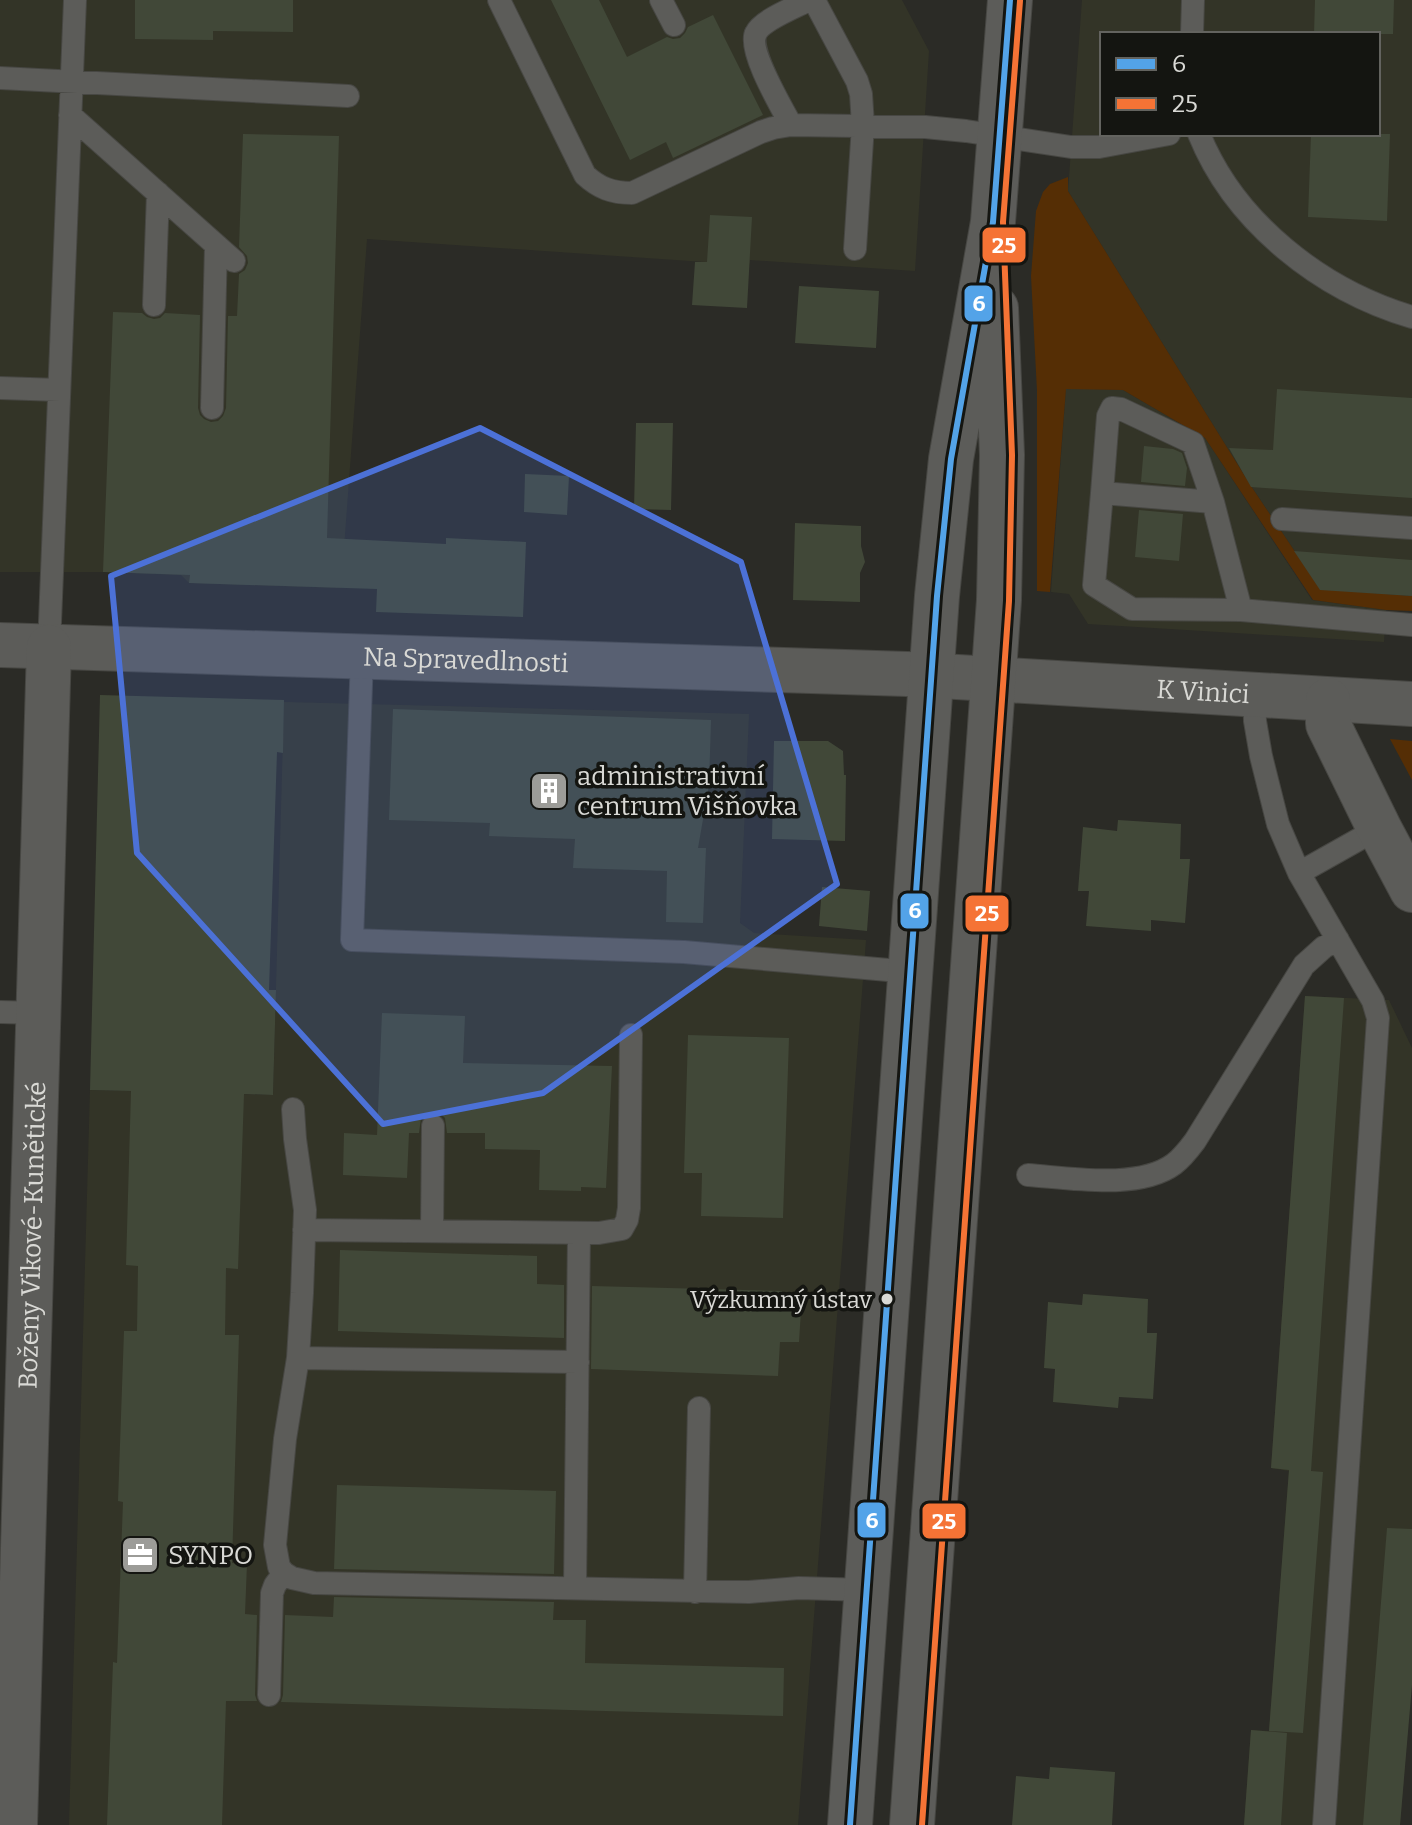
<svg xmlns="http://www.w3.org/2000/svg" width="1412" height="1825" font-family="Bitter,serif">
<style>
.built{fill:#333427;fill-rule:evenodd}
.green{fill:#552e05}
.building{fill:#414838}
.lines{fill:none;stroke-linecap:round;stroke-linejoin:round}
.service-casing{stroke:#474743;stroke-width:24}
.minor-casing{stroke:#474743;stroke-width:46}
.tertiary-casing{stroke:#474743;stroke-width:46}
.service{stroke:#5c5c59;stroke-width:22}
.minor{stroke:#5c5c59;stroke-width:44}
.tertiary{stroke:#5c5c59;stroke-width:44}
.bus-1-casing{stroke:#141511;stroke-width:12}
.bus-2-casing{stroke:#141511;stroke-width:12}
.bus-1{stroke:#53a3e8;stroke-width:6}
.bus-2{stroke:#f57335;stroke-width:6}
.marked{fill:#4c71d7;fill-opacity:0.2;stroke:#4c71d7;stroke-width:6;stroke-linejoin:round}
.bus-dot{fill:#d9d9d5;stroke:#141511;stroke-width:3}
.labels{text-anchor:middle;stroke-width:7;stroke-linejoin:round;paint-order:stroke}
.bus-label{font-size:24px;fill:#d9d9d5;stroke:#141511;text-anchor:end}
.street-label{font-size:26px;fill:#d9d9d5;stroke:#141511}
.poi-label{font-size:26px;fill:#d9d9d5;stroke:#141511;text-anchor:start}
.line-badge{stroke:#141511;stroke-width:3}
.badge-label{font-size:22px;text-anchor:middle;font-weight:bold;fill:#fff}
</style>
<rect width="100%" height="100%" fill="#2b2b26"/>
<!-- built -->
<path class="built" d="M0,0h902l27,51 -14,220 -165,-11 -1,5 -382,-26 -26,349 -152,-5 -8,-8 -78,-3h-103z
M1082,0h330v596l-92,-7 -69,-103 -183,-295zM1102,34h276v100h-276z
M1066,388l57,2 82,48 107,162 74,10 -2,32 -296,-18 -19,-30 -18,-2z
M284,702l465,12 -9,209 14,10 112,7 -68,885h-729l21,-735 183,5z
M1305,996l84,4 23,48v628l-12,149h-156l7,-95 18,1 20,-260 -18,-3z"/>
<!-- green -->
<path class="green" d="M1068,177v14l183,295 69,103 92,7v15l-26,-1 -73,-10 -108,-162 -82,-48 -57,-1 -16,203 -13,-1v-200l-6,-115 5,-65 7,-19 7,-8z
M1390,739l22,2v39z"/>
<!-- building -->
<path class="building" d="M135,0h158v32l-80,-1v9l-78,-1z
M551,0h48l28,57 40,-20 6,2 7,-1 5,-5 3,-6 25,-12 50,100 -90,43 -7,-16 -36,18z
M1315,0h79l-1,34h-79z
M243,134l96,2 -12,402 119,6v-6l80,4 -3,75 -147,-5 1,-23 -188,-6 1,-8 -87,-3 10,-260 29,1 5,4 7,2 6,-1 5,-5 35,2 -2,93 2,7 4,4 7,3 7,-1 5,-5 3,-8 2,-92h9l2,-42 6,-4 3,-7 -1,-7 -8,-9z
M1311,134h79l-3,87 -79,-4z
M710,215l42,2 -5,91 -55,-3 3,-43h12z
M799,286l80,5 -3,57 -81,-5z
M1277,389l135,9v100l-161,-11 -22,-39 44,2z
M636,423h37l-2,87 -37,-1z
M1144,446l29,3 9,4 5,15 -2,18 -44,-4z
M525,474l44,2 -2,39 -43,-3z
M1139,510l44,4 -4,47 -44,-4z
M795,523l66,3v20l4,16 -5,11v29l-67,-2z
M1294,551l118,9v36l-92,-6z
M100,695l184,5 -1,53 -6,-1 -8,238h7l-3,105 -29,-1 -6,175 -12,-1 -1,67h14l-7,228 15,1 -2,50 12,1 -2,80 2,6h-31l-4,124h-115l6,-163 4,1 6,-161 -5,-1 6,-170h13l1,-65 -12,-1 5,-174 -41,-1z
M393,709l318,11 -2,65 -11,63h8l-3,75 -37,-1 1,-51 -94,-3 2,-29 -86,-3 1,-13 -101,-3z
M774,741h54l15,10 1,24h2l-1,66 -73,-2z
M1118,820l63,4 -1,35h10l-5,64 -34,-3v11l-65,-5 3,-35h-11l5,-64 34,4z
M822,887l48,4 -3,40 -48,-5z
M1305,996l39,2 -33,473 12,1 -20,261 -34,-2 20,-261 -18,-2z
M382,1013l83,3 -2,47 149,3 -6,122 -25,-1v4l-42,-1 1,-40 -55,-1v-16h-38l-2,-15 -4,-4 -7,-2 -7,2 -6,4 -2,15h-10l-2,45 -64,-3 1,-42 33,2z
M688,1035l101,3 -6,180 -82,-2 1,-43h-18z
M340,1250l197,6v28l27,1v53l-226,-7z
M592,1286l190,5v4h20l-3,47h-19l-2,34 -187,-7z
M1083,1294l65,5 -1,34h10l-4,66 -34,-2 -1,11 -65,-6 2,-33 -11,-1 4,-66 34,3z
M337,1485l219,6 -2,83 -220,-5z
M1387,1528l25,1v156l-12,140h-37z
M334,1597l220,5 -1,18h33l-1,43 199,5 -1,48 -502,-14 2,-7 2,-80 48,2z
M1251,1730l36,3 -6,92h-37z
M1050,1767l65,5 -3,53h-100l4,-49 33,3z"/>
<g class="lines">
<defs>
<path id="service" d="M499,0l86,175c14,13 27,18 47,18l129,-61 12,-4 18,-3
M661,0l13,25
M809,0c-13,7 -47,20 -53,33 -9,16 26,75 35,92l134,2 41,4 105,16h28l70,-13
M814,0l43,81 4,13 2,31 -8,124
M1192,34l1,-34
M0,78l348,18
M70,115l164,146
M1199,134c36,89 122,156 213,183
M154,305l4,-112
M0,388l59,2
M212,408l4,-163
M1102,493l6,-77 4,-8 9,1 72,34 20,59
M1282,519l130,9
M1241,610l-28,-108 -111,-9 -8,92 38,24 109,1 171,15
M49,647l26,-647
M362,656l-10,284 332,12 227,20
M1254,695l1,26 6,35 17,68 21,49 74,128 5,17 -54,807
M1299,873l80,-45
M0,1012l38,1
M293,1109l2,30 10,71 -3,83 -4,65 -13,81 -10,106 4,22 5,6 8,5 22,5 435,9 50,-4 68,2
M1028,1175c42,3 111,15 146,-11 8,-6 15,-15 21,-23l109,-176 20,-18 14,-7
M304,1230l295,3 23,-4 5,-9 2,-12 2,-173
M432,1231l1,-105
M298,1358l280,4
M575,1588l4,-355
M695,1592l4,-184
M269,1695l3,-102 3,-8 9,-12"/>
<g id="minor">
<path id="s1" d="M0,645l907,29 505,30"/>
<path d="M1328,700v24l51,104 33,62"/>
<path id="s2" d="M15,1825l34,-1178"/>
</g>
<path id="tertiary" d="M850,1825l87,-1229 14,-137 42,-237 17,-222
M912,1825l87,-1225 3,-145 -6,-147"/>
</defs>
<!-- service casing -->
<use href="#service" class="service-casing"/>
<!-- minor casing -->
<use href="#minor" class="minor-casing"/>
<!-- tertiary casing -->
<use href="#tertiary" class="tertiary-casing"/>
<!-- service -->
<use href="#service" class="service"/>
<!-- minor -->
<use href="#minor" class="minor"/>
<!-- tertiary -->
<use href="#tertiary" class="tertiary"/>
<defs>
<path id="bus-1" d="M850,1825l87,-1229 14,-137 42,-237 17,-222"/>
<path id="bus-2" d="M922,1825l87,-1224 3,-146 -9,-233 17,-221"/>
</defs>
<!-- bus-1 casing -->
<use href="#bus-1" class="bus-1-casing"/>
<!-- bus-2 casing -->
<use href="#bus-2" class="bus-2-casing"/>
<!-- bus-1 -->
<use href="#bus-1" class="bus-1"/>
<!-- bus-2 -->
<use href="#bus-2" class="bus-2"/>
</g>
<!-- marked area -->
<path class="marked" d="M480,428l261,134 96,322 -294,209 -160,31 -246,-271 -26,-277z"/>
<!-- icons -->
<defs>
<symbol id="building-square" viewBox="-11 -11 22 22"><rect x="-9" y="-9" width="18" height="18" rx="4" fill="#9c9c98" stroke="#141511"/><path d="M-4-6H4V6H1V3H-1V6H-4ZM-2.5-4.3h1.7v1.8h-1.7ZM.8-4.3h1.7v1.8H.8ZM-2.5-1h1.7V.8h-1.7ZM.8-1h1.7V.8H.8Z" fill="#fff"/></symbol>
<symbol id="office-square" viewBox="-11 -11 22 22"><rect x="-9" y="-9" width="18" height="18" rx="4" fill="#9c9c98" stroke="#141511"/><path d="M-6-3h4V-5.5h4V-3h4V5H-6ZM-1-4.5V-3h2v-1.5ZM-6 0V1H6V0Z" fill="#fff"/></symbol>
</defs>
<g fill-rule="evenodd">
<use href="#building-square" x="527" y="769" width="44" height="44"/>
<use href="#office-square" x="118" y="1533" width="44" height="44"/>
</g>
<!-- markers -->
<circle class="bus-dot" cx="887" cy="1299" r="7"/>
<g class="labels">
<!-- bus labels -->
<g class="bus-label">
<text x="872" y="1308">Výzkumný ústav</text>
</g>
<!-- street labels -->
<g class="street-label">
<text dy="9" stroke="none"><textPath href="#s1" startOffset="466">Na Spravedlnosti</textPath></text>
<text dy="9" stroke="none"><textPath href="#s1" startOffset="1204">K Vinici</textPath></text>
<text dy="9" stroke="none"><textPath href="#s2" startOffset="590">Boženy Vikové-Kunětické</textPath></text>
</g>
<!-- poi labels -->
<g class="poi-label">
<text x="577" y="785">administrativní<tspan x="577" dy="30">centrum Višňovka</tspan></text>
<text x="168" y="1564">SYNPO</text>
</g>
</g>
<g class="line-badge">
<rect x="981" y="226" width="46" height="38" rx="8" fill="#f57335"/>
<rect x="963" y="284" width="31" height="39" rx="8" fill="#53a3e8"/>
<rect x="899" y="892" width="31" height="38" rx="8" fill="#53a3e8"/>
<rect x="964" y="894" width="46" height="39" rx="8" fill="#f57335"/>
<rect x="856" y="1501" width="31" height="38" rx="8" fill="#53a3e8"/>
<rect x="921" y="1502" width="46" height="38" rx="8" fill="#f57335"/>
</g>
<g class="badge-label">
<text x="1004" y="253">25</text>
<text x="979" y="311">6</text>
<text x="915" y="918">6</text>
<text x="987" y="921">25</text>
<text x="872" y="1528">6</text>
<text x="944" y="1529">25</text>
</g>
<!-- legend -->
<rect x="1100" y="32" width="280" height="104" fill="#141511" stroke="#63635f" stroke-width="2"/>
<rect x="1116" y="58" width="40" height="12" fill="#53a3e8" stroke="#63635f" stroke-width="2"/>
<text x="1172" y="72" font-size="24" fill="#d9d9d5">6</text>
<rect x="1116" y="98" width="40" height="12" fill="#f57335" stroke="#63635f" stroke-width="2"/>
<text x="1172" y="112" font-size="24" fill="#d9d9d5">25</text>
</svg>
